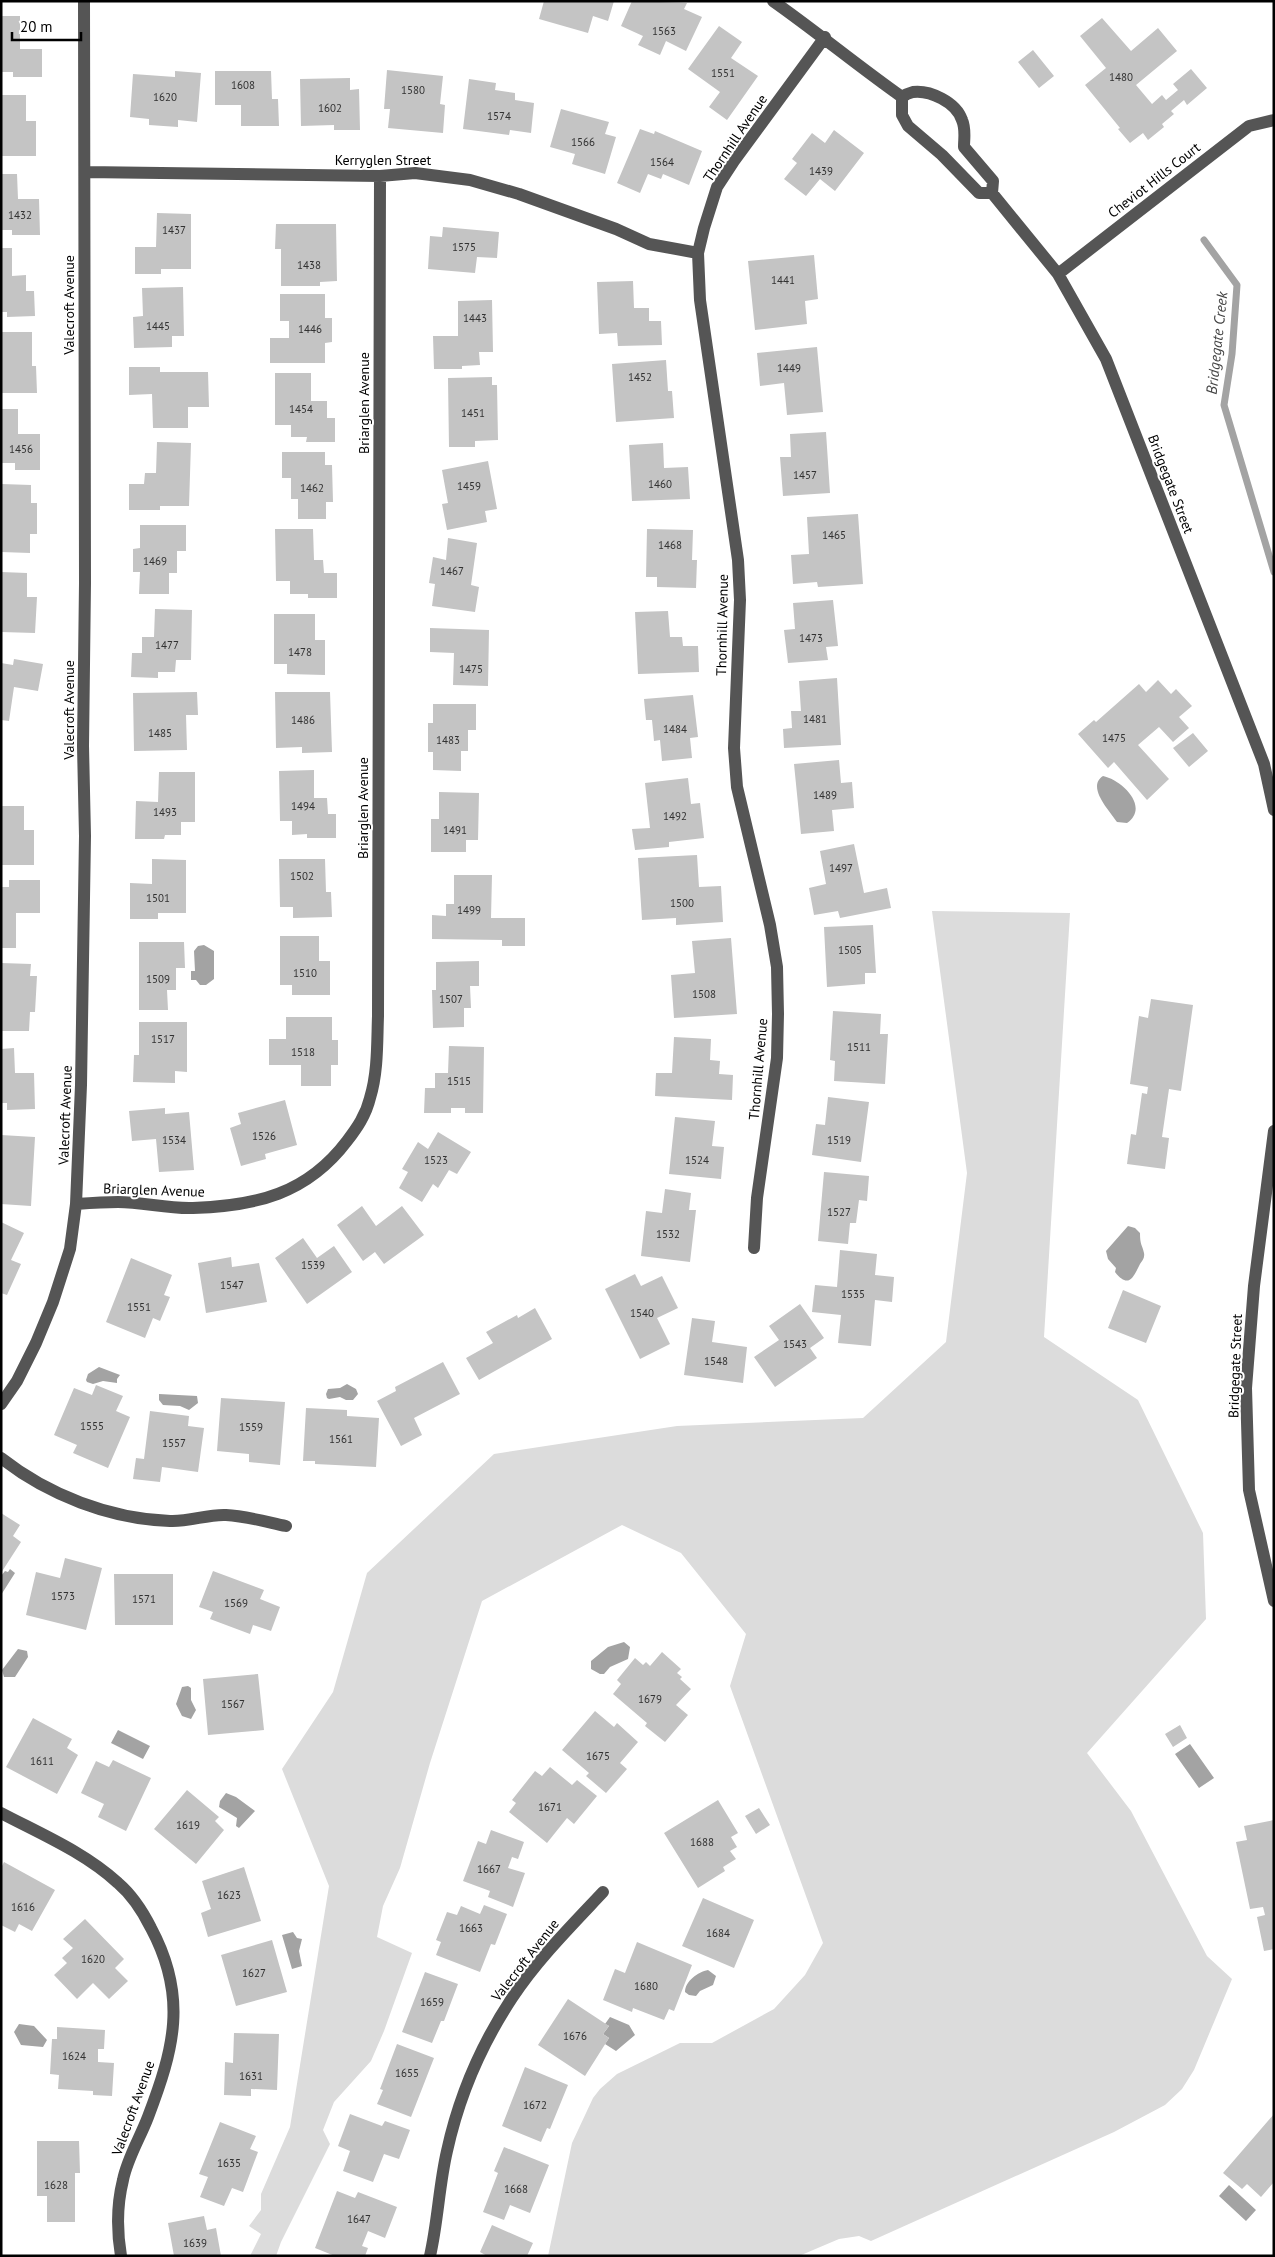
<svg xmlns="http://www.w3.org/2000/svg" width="1275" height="2257" font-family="'PT Sans',sans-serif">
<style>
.green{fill:#dcdcdc}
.water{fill:#a3a3a3}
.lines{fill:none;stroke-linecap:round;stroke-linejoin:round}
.stream{stroke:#a3a3a3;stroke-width:7}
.building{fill:#c4c4c4}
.minor{stroke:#555;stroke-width:12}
.labels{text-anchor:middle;stroke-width:4;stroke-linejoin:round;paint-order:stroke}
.number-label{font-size:11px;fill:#313131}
.street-label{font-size:14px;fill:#000;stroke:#fff}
.water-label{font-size:15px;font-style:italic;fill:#444;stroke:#fff}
</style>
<rect width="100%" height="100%" fill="#fff"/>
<!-- green -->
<path class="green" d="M932,911l138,2 -26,424 94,63 65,133 3,86 -119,134 44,58 76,145 25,23 -38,91 -12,19 -17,16 -51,27 -243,109 -12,-5 -20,3 -40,17h-251l24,-113 21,-45 7,-9 17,-15 63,-31h32l62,-34 31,-34 18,-32 -93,-257 16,-52 -65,-81 -59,-28 -140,76 -52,162 -30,105 -17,38 -6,31 35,16 -28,78 -13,30 -37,41 -11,28 7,14 -49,98 -5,14h-26l11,-22 -12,-8 12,-16v-16l29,-67 39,-241 -47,-117 51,-77 34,-119 127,-119 183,-28 186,-8 83,-76 21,-169z"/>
<!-- water -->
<path class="water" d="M1103,776c19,4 47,31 24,47l-10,-1c-7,-11 -31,-35 -14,-46z
M204,945l10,6v28l-8,6h-6l-4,-5h-5v-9h4l-1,-20 4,-5z
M1128,1226l7,2 5,5c0,12 2,11 4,20 1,5 -2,8 -4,11 -6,12 -11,26 -25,8l1,-4 -8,-9 -2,-8z
M99,1367l21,8 -3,4v4l-14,-2 -10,3 -6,-2 -1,-2 2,-6z
M347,1384l9,5 2,5 -5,6h-7l-6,-3 -11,2 -2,-1 -1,-4 2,-5 12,-1z
M159,1394l38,2 1,7 -9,7 -9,-4 -17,-1 -4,-5z
M10,1569l5,4 -14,22v-19l4,-5 3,1z
M624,1642l6,5 -2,12 -18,8 -6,7h-4l-9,-5v-8l17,-14z
M18,1649l9,2 1,6 -13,20h-11l-2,-7z
M188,1686l3,2v12l5,10 -5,9 -9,-3 -6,-12 6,-17z
M118,1730l32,16 -7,13 -32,-16z
M1190,1744l24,34 -15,10 -24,-34z
M226,1793l10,4 19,14 -16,17 -3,-2 1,-8 -18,-11 1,-6z
M293,1932l4,6 5,1 -3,12 3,15 -10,3 -10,-34z
M708,1970l8,6 -3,9 -13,6 -4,5 -7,-1 -4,-3c0,-11 13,-20 23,-22z
M610,2017l19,8 6,10 -19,16 -11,-7 4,-6 -6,-4 6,-8 -4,-2z
M19,2024l15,2 13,14 -4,7 -22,-2 -7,-13z
M1229,2185l27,25 -10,11 -27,-25z"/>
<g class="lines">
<!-- stream -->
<path class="stream" d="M1204,240l33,45 -5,69 -8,51 50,167"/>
</g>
<!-- building -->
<path class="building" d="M544,1h70l-6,20 -15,-5 -5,17 -49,-14z
M632,1l55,2 -3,6 18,8 -16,34 -20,-10 -6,14 -22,-10 5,-9 -22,-10z
M1,16h19v33h22v28h-29v-5h-12z
M1102,18l29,33 27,-23 19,23 -41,34 16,19 10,-9 4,5 12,-10 -5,-6 18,-15 16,19 -20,17 -3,-5 -13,11 3,3 -12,10 2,3 -16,13 -5,-7 -13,10 -12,-14 2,-1 -35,-43 21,-17 -26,-32z
M719,26l23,16 -11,16 27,18 -31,44 -18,-13 11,-15 -32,-23z
M1033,50l21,26 -15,12 -21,-26z
M387,70l56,6 -3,28 5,1 -2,28 -55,-5 2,-19h-6z
M175,71l26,2 -4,49 -19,-2v7l-29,-2v-6l-19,-2 3,-43 42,3z
M215,71h56l1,28h6l1,27h-38v-21h-26z
M350,78v12l9,-1 1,41h-26v-5l-33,1 -1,-47z
M469,79l27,4 -1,7 20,3v7l19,3 -3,30 -21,-3 -1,5 -46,-6z
M1,95h25v26h10v35h-35z
M561,109l48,13 -4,12 11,3 -11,37 -33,-10 3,-10 -25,-7z
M640,129l14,5 1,-3 47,20 -13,34 -26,-11 -2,5 -13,-5 -8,19 -23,-10z
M834,130l30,23 -29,38 -15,-12 -14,17 -22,-17 13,-16 -5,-4 20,-26 13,10z
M1,174h16l1,25h21l1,36h-28v-5h-11z
M157,213l34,1v55h-30v5h-26v-27h21z
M276,224h60l1,57 -17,1v4h-39v-37h-6z
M443,227l56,5 -2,26 -20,-1 -2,16 -47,-4 2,-33 12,1z
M1,248h11v28l14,-1v16h8l1,25 -28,1v-5h-6z
M814,255l4,44 -13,2 2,23 -52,6 -7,-69z
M633,281l1,27h15v13h12l1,24 -44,1 -1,-13 -18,1 -2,-52z
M183,287l1,49h-12v11l-38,1 -1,-31 10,-1 -1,-28z
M280,294h45v24h7v24l-7,1v20h-55v-25h19v-17h-9z
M492,300l1,52h-14l1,13 -18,1v3h-28l-1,-33h25v-35z
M1,332h31v34h4l1,27h-36z
M817,347l6,65 -36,3 -3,-32 -24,3 -3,-33z
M666,360l2,31h4l2,27 -58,4 -4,-58z
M129,367h31v5h48l1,35h-21v21h-35l-1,-34 -23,1z
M275,373h36v28h16v17h8v24h-29l1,-5h-16v-12h-16z
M492,377v8h5l1,55 -23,1v6h-26l-1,-69z
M1,409h17v25h22v36h-25v-7h-14z
M826,432l4,61 -47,3 -3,-39h11l-1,-23z
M157,442l34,1 -2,63h-29v4h-31v-26h15l1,-11h11z
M663,443l1,25 24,-1 2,32 -58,2 -3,-56z
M282,452h43v13h7l1,37h-7v17h-28v-20h-7v-21h-9z
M488,461l9,48 -12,2 2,11 -40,8 -5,-26 6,-1 -6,-33z
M1,484l30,1v18h6v31h-7v19l-29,-1z
M858,514l5,70 -45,3 -1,-5 -24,2 -2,-29 18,-1 -2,-37z
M140,525h46v26h-9v22h-8v21h-30l1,-22h-7v-23l7,-1z
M275,529h38l1,31h9l1,13h13v25h-29v-4h-18v-13h-14z
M647,529l46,1 -1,30h5l-1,28 -39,-1v-10h-11z
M448,538l29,5 -6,42 8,2 -4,25 -43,-6 3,-22 -6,-1 4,-26 13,3z
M1,572l26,1v24h10l-2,36 -34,-1z
M833,600l5,46 -12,1 2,13 -40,3 -4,-33 11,-1 -2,-26z
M155,609l37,1 -1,50h-15l-1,12h-17v6l-27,-1 1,-24h10v-16h12z
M668,611l2,26h12l1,9h15l1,26 -61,2 -3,-62z
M274,614h41v26h10v35l-38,-1v-10h-13z
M430,628l59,2 -1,56 -35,-1 1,-32 -24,-1z
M14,659l29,5 -5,27 -24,-4 -5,34 -8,-1v-57l12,2z
M837,678l4,67 -57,3 -1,-19 9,-1 -1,-17h10l-2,-30z
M1158,680l13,14 5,-5 16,17 -13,11 10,11 -16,14 -14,-15 -21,18 31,34 -22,21 -33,-38 -6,6 -30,-34 16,-14 2,2 43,-38 7,8z
M197,692l1,23h-12l1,35 -53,1 -1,-58z
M275,692h55l2,60 -30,1v-6l-26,1z
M693,695l5,42 -8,1 2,20 -30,3 -2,-21 -6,1 -2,-21h-6l-2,-21z
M433,704h43v26h-8v21h-7v20l-28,-1v-18h-5v-29h5z
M1193,733l15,18 -19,16 -16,-19z
M839,760l2,23 11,-1 2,26 -22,2 2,21 -33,3 -7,-70z
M314,770v28h13l1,16h8v24h-29v-4l-15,1v-14h-12l-1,-50z
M159,772h36v50h-14v13h-16l-1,4h-29l1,-38 22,1z
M688,778l3,26 9,-1 4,35 -35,4v5l-34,3 -3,-21 18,-1 -5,-45z
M439,792l40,1 -1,47h-12v12h-35v-33h8z
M1,806h23v24h10v35h-33z
M854,844l10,49 23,-5 4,20 -51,10 -2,-7 -24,4 -5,-27 17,-4 -6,-33z
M697,855l2,32 22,-1 2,36 -47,3v-7l-34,2 -4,-62z
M152,859l34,1v53h-28v6h-28v-36l22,1z
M279,859h46l1,33h5l1,25 -39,1v-11h-13z
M454,875h38l-1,43h34v28h-23v-6l-70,-1v-24l14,1v-12h8z
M9,880h31v33h-24v35h-15v-61h8z
M873,925l3,48h-11v11l-38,3 -3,-60z
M280,936h39v25h11v34h-38v-10h-12z
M731,938l6,76 -63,4 -3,-43 24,-2 -3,-32z
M139,942h45l1,26h-9v22h-9l1,20h-29z
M479,961v25h-9l1,22h-7v19l-31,1 -1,-38h4v-28z
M1,963l30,1 -1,12h7l-2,36h-5l-1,19h-28z
M1151,999l42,6 -12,86 -12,-2 -7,48 7,1 -4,31 -38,-5 4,-30 5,1 6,-42 5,1 1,-7 -18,-3 9,-68 9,2z
M833,1011l48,3 -1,20h8l-3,50 -51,-3 1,-20 -5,-1z
M286,1017h46v23h6v25h-7v21h-30v-21h-32v-26h17z
M139,1022h48v50l-12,-1v12l-42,-1 1,-27h5z
M674,1037l37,2 -1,21 10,1 -1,13 14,1 -1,25 -77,-4 1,-23h16z
M449,1046l35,1 -1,66h-18v-5h-14v5h-27l1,-25h10v-15h13z
M14,1048l1,25h19l1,36 -28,1v-7h-6v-54z
M828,1097l41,5 -8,60 -49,-7 4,-31 9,1z
M285,1100l12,45 -32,9 1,5 -25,7 -11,-38 11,-4 -3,-11z
M165,1108v6l24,-2 5,58 -35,2 -3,-33 -24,2 -3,-30z
M675,1117l40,4 -3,25 12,1 -3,32 -52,-5z
M438,1132l33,20 -14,22 -8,-4 -11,18 -5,-4 -11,18 -23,-14 9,-16 -6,-3 16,-27 10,7z
M1,1135l34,2 -4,69 -30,-2z
M824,1172l45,4 -2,25 -8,-1 -3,23h-6l-2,21 -30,-3z
M665,1189l26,4 -2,17h7l-6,52 -49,-6 5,-45 16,2z
M362,1206l14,20 26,-20 22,29 -40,29 -9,-12 -12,9 -26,-36z
M1,1222l23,11 -13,27 10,4 -14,31 -6,-2z
M303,1238l14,20 17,-12 18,26 -45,32 -32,-46z
M840,1250l37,4 -2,21 19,2 -2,25 -17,-2 -4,46 -33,-3 3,-28 -29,-3 3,-27 22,2z
M231,1257l1,10 27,-4 8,39 -61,11 -8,-50z
M131,1258l41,17 -8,20 6,2 -10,24 -7,-3 -8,20 -39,-16z
M635,1274l6,12 21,-10 16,32 -21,10 13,26 -30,15 -35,-70z
M1123,1290l38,16 -15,37 -38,-15z
M800,1304l24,34 -14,10 7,10 -42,29 -21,-30 25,-17 -10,-14z
M535,1308l17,31 -73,41 -13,-22 27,-15 -7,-11 31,-17 1,3z
M692,1318l23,3 -3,21 35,5 -4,36 -59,-8z
M443,1362l17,32 -46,24 8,17 -21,11 -24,-45 19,-10 -1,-4z
M96,1385l27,11 -7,15 14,6 -22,51 -35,-15 4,-8 -23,-10 20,-47 18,7z
M221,1398l64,4 -5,63 -31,-3v-8l-32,-3z
M306,1408l41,2v6l32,2 -3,49 -61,-3v-3h-12z
M150,1411l39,5 -1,10 16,2 -6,44 -36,-5 -2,15 -27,-3 3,-21 8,1z
M1,1513l19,12 -7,11 8,6 -20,31z
M65,1558l37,10 -16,62 -60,-15 10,-43 24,6z
M213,1571l51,19 -4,9 20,8 -9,24 -18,-6 -3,9 -40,-15 3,-7 -14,-5z
M114,1574h59v51h-58z
M662,1652l19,17 -4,4 5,4 -2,2 11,10 -15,16 12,10 -23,27 -20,-16 2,-3 -34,-29 8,-10 -4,-4 18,-22 8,7 3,-3 4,4z
M258,1674l6,56 -56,5 -5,-56z
M595,1711l19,16 3,-4 21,19 -18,21 7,6 -21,24 -20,-17 3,-3 -27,-23z
M33,1718l39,21 -5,9 11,7 -21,39 -51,-27z
M1180,1725l7,13 -14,9 -8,-13z
M113,1760l38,18 -25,53 -28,-14 6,-13 -23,-11 15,-32 13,6z
M550,1767l22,18 5,-5 20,16 -23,28 -7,-6 -20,25 -38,-31 7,-9 -4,-3 23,-29 7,5z
M187,1790l32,27 -4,4 9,9 -28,34 -42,-35z
M718,1800l20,33 -7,4 6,10 -7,4 6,8 -13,8 2,4 -27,17 -34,-55z
M759,1808l11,17 -14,9 -11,-18z
M1274,1820v129l-10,2 -7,-34 8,-2 -2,-8 -13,2 -14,-67 11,-2 -3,-14z
M491,1830l33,12 -6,17 -6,-2 -4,11 17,5 -12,34 -25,-10 2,-6 -27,-10 15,-40 8,3z
M4,1862l51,28 -23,41 -13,-7 -4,8 -14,-7v-57z
M244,1867l17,54 -53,16 -7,-24 10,-4 -9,-28z
M703,1898l51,22 -20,48 -52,-22z
M484,1905l23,9 -12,31 -4,-1 -11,28 -44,-17 5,-13 -5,-2 11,-28 10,3 4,-9 19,8z
M85,1919l39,40 -9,9 13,13 -19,18 -16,-16 -16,16 -23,-24 13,-12 -5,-5 11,-10 -10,-9z
M272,1940l15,52 -51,14 -15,-51z
M637,1942l55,23 -18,46 -5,-2 -5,11 -31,-12 -1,4 -29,-12 12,-31 10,4z
M425,1972l33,12 -14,37h-3l-9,22 -30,-11z
M568,1999l41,27 -6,8 6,4 -24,38 -47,-31z
M57,2027l48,3 -1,19h-6v13l16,1 -2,33 -19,-1v-4l-35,-2 1,-14 -9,-1 2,-35h5z
M234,2033l45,1 -2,56 -26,-1v7l-27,-1 1,-33 8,1z
M397,2044l37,14 -23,59 -34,-13 6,-14 -3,-1z
M525,2067l43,18 -18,44 -3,-1 -6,14 -39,-16z
M350,2114l32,12 3,-5 25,9 -11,29 -15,-5 -11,28 -30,-11 7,-20 -12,-5z
M1274,2114v68l-13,15 -14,-13 -5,5 -19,-16z
M220,2122l36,14 -6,13 8,3 -15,40 -11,-4 -8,18 -24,-9 8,-20 -9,-3z
M37,2141h42l1,32h-5v49h-28v-26h-10z
M504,2147l45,18 -19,48 -20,-8 -6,15 -21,-8 15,-39 -4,-2z
M337,2191l18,7 3,-6 39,15 -12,31 -17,-7 -6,15 6,2 -3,8h-30l-20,-8z
M204,2216l3,14 9,-2 5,28h-47l-6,-33z
M492,2225l41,18 -6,13h-40l-7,-4z"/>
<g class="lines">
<!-- minor -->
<path class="minor" d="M773,1c44,31 85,65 129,96
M902,97c3,-2 7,-4 11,-5 17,-2 43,10 49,28 4,9 2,18 2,27l29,34 -1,12 66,81 48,85 158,405 10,46
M902,97v18l6,11 34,29 37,38h13
M85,172l295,4 35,-3 55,7 49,14 97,35 33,15 49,9
M1058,274l191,-148 25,-6
M1274,1131l-20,155 -8,102 3,102 25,111
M76,1204c14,-1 28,-2 42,-2 25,0 50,7 75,6 63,-2 114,-14 154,-67 10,-13 19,-26 23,-43 8,-26 7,-55 8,-82l2,-840
M754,1248l3,-50 20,-140 1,-44 -1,-47 -7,-42 -33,-138 -3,-39 6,-148 -2,-40 -38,-260 -2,-47 6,-25 13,-41 17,-26 91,-124
M1,1404l16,-23 19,-38 17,-41 17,-53 6,-45 5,-119 4,-249 -2,-90 2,-163 -1,-582
M1,1458c47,37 109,61 169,63 19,1 38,-7 56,-6 20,1 41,7 60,11
M1,1813c40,21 83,39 117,70 14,12 25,29 33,45 37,69 23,121 -3,189 -8,21 -21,42 -25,63 -6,24 -6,52 -2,76
M430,2256c8,-35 9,-71 17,-105 12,-55 34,-106 65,-153 25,-38 60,-73 91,-106"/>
</g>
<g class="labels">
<!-- number labels -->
<g class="number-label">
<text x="664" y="35">1563</text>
<text x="723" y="77">1551</text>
<text x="1121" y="81">1480</text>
<text x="243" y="89">1608</text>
<text x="413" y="94">1580</text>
<text x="165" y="101">1620</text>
<text x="330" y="112">1602</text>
<text x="499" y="120">1574</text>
<text x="583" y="146">1566</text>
<text x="662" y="166">1564</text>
<text x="821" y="175">1439</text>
<text x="20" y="219">1432</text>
<text x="174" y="234">1437</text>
<text x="464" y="251">1575</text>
<text x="309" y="269">1438</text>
<text x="783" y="284">1441</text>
<text x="475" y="322">1443</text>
<text x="158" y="330">1445</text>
<text x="310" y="333">1446</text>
<text x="789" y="372">1449</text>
<text x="640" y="381">1452</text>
<text x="301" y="413">1454</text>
<text x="473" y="417">1451</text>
<text x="21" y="453">1456</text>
<text x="805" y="479">1457</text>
<text x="660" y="488">1460</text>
<text x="469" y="490">1459</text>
<text x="312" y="492">1462</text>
<text x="834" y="539">1465</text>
<text x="670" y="549">1468</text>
<text x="155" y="565">1469</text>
<text x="452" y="575">1467</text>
<text x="811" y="642">1473</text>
<text x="167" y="649">1477</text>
<text x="300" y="656">1478</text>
<text x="471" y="673">1475</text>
<text x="815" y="723">1481</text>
<text x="303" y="724">1486</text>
<text x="675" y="733">1484</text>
<text x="160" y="737">1485</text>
<text x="1114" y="742">1475</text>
<text x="448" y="744">1483</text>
<text x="825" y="799">1489</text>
<text x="303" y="810">1494</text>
<text x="165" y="816">1493</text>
<text x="675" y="820">1492</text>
<text x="455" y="834">1491</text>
<text x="841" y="872">1497</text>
<text x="302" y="880">1502</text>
<text x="158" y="902">1501</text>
<text x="682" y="907">1500</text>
<text x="469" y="914">1499</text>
<text x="850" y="954">1505</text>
<text x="305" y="977">1510</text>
<text x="158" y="983">1509</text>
<text x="704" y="998">1508</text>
<text x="451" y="1003">1507</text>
<text x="163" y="1043">1517</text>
<text x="859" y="1051">1511</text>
<text x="303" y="1056">1518</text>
<text x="459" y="1085">1515</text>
<text x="264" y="1140">1526</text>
<text x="174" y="1144">1534</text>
<text x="839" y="1144">1519</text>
<text x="436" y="1164">1523</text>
<text x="697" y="1164">1524</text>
<text x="839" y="1216">1527</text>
<text x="668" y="1238">1532</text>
<text x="313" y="1269">1539</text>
<text x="232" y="1289">1547</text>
<text x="853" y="1298">1535</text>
<text x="139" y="1311">1551</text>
<text x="642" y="1317">1540</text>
<text x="795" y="1348">1543</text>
<text x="716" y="1365">1548</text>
<text x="92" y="1430">1555</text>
<text x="251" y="1431">1559</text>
<text x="341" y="1443">1561</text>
<text x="174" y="1447">1557</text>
<text x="63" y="1600">1573</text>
<text x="144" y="1603">1571</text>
<text x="236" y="1607">1569</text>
<text x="650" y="1703">1679</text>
<text x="233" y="1708">1567</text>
<text x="598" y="1760">1675</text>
<text x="42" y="1765">1611</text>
<text x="550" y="1811">1671</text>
<text x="188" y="1829">1619</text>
<text x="702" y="1846">1688</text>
<text x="489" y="1873">1667</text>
<text x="229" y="1899">1623</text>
<text x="23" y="1911">1616</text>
<text x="471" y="1932">1663</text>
<text x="718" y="1937">1684</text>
<text x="93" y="1963">1620</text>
<text x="254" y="1977">1627</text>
<text x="646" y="1990">1680</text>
<text x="432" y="2006">1659</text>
<text x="575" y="2040">1676</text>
<text x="74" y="2060">1624</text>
<text x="407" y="2077">1655</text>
<text x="251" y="2080">1631</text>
<text x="535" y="2109">1672</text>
<text x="229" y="2167">1635</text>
<text x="56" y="2189">1628</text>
<text x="516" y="2193">1668</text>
<text x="359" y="2223">1647</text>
<text x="195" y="2247">1639</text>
</g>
<!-- street labels -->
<g class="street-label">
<text transform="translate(735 138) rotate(-56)" y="5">Thornhill Avenue</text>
<text x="383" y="165">Kerryglen Street</text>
<text transform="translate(1154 180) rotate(-38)" y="5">Cheviot Hills Court</text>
<text transform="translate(69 305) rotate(-90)" y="5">Valecroft Avenue</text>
<text transform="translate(364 403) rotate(-90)" y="5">Briarglen Avenue</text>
<text transform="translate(1171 484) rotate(69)" y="5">Bridgegate Street</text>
<text transform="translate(722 625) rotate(-89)" y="5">Thornhill Avenue</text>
<text transform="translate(69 710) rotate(-90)" y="5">Valecroft Avenue</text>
<text transform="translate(363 808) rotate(-90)" y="5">Briarglen Avenue</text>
<text transform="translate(758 1069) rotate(-85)" y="5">Thornhill Avenue</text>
<text transform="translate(65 1115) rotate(-88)" y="5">Valecroft Avenue</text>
<text transform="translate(154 1190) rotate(2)" y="5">Briarglen Avenue</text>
<text transform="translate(1235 1366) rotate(-88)" y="5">Bridgegate Street</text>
<text transform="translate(525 1960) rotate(-52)" y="5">Valecroft Avenue</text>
<text transform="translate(133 2108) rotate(-70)" y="5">Valecroft Avenue</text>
</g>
<!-- water labels -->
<g class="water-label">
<text transform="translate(1217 343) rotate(-84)" y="5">Bridgegate Creek</text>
</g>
</g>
<!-- border -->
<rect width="1275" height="2257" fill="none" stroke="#000000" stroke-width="5"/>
<!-- scale -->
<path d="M12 32v8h69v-8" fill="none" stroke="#000000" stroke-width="2.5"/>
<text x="20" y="32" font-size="15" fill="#000000" stroke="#ffffff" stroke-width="4" paint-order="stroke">20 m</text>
</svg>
